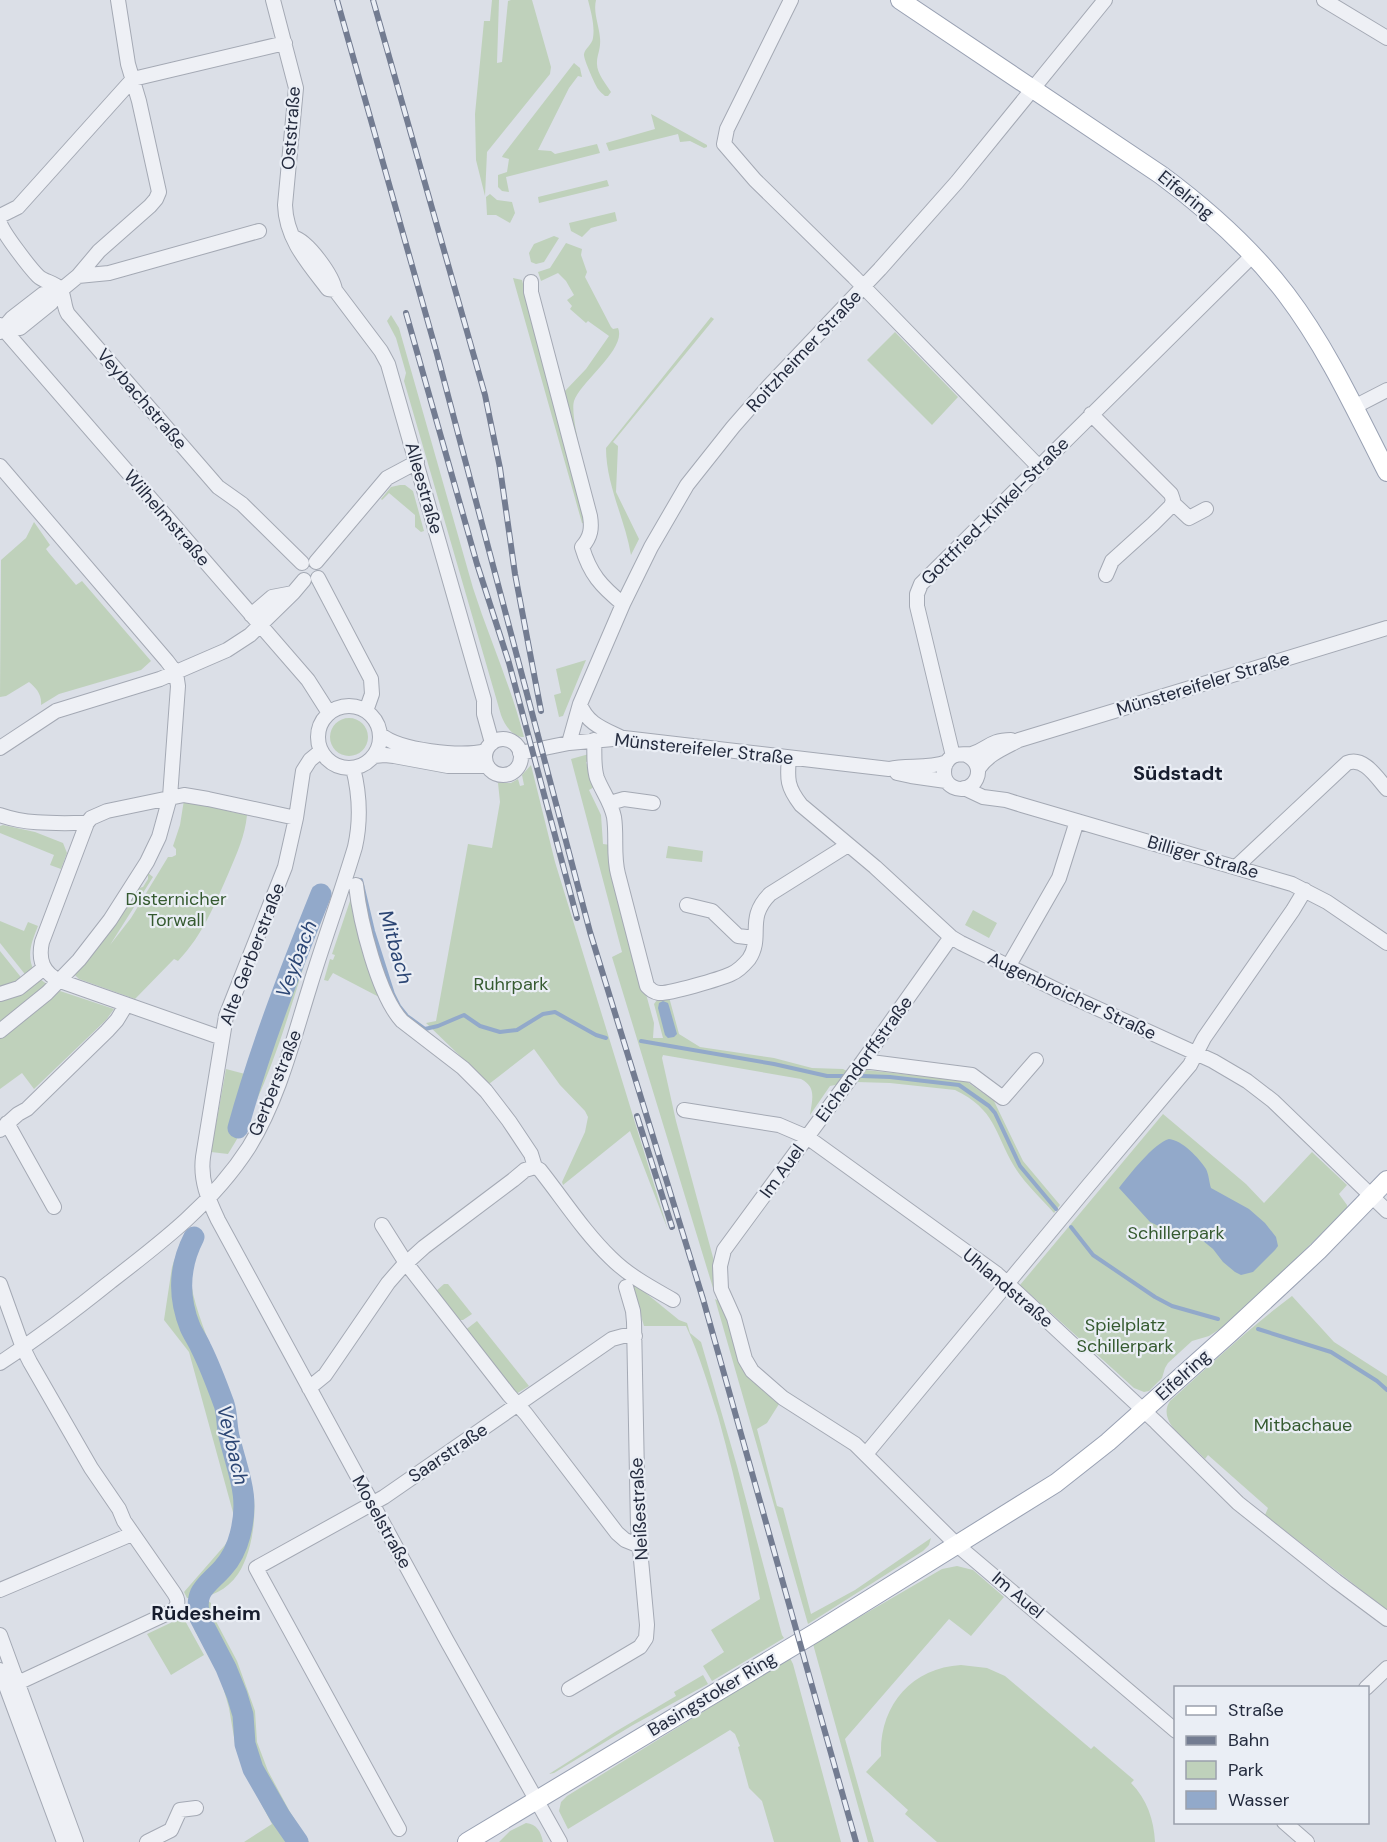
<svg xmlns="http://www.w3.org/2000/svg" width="1387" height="1842" font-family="'DM Sans',sans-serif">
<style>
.green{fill:#bfd1bb}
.water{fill:#92a9ca}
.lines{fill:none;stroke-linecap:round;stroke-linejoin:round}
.stream{stroke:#92a9ca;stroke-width:4}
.river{stroke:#92a9ca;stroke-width:21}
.minor-casing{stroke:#a4a9b4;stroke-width:16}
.major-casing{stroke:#99a1b3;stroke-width:20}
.minor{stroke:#eef0f5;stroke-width:14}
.major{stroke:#fff;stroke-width:18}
.rail-casing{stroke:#737c91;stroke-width:6}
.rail{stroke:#eaeef5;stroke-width:4;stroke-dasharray:11;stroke-linecap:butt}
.labels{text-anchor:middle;stroke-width:4.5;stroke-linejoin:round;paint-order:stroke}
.street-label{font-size:18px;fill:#242b3e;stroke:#eaeef5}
.park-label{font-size:18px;fill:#355a30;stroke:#eaeef5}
.neighbourhood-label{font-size:20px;font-weight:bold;fill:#171d2e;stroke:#eaeef5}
.water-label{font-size:20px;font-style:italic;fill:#2c4674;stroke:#eaeef5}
</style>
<rect width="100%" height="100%" fill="#dbdfe7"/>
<!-- green -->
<path class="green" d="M492,0h7l-2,63 5,-1 6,-61 3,-1h21l19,67 -1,7 -63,78 -2,44 -9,-36 -1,-46 9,-93h6z
M588,0h8c-3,13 3,25 4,38 1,11 -3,17 -3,24 -1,11 9,22 14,30l-3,4h-3c-2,-2 -5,-4 -7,-7 -3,-4 -15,-31 -14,-35 1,-6 8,-9 9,-16 2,-12 -2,-26 -5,-38z
M574,63l6,5 2,9 -4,-1 -9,12 -31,62 13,1 4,3 42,-10 3,9 -94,24 3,15 -7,-1 -4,-4v-12l9,-3 2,-13 -7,-2 1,-2z
M651,114l56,31v2l-3,1 -14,-7 -10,1 -2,-8 -69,17 -3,-8 49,-14z
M607,180l2,6 -70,17 -1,-6z
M490,194l7,6 15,2 3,11 -5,10 -14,-8h-9l-1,-18z
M615,212l2,9 -26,7 -9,9 -11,-6 -2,-8z
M554,236l5,2 -15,24 -8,2 -5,-2 -2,-9 5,-9z
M566,243l16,6 -1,6 6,17 -2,5 26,50 2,2 5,-1c9,21 -37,53 -44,73 -5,18 18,93 23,115h-2l-31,-124 22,-23 23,-33 -21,-15 -2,2 -16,-14 2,-3 -5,-6 7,-5 -8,-14 -8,-8 -17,8 -3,-9 12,-4z
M513,278l9,2 64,244 -4,-1z
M391,315l8,13 74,260c16,50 38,98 51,149 -11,0 -19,-11 -23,-22l-97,-334 2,-8 -10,-35 -9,-17z
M711,317l3,2 -101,123 5,4 -2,46 23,47 -8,16c-6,-36 -25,-70 -25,-107z
M895,332l63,65 -26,28 -65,-65z
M400,485h5l8,6 11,40 -3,1 -6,-5v-12l-26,-22 -7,7 -1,-1 10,-12z
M34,522l16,23 -4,4 3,4 27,32 6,-4 69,80 -10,9 -82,24 -18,11c1,-11 -5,-17 -12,-23l-23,14 -6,1 1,-137 25,-22z
M586,660l-23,56 -4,1 -5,-22 7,-2 -5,-24z
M330 737a19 19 0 1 1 38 0a19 19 0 1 1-38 0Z
M589,754l1,7 -4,1 1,3 3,-1 6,22 -7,4 12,25 2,29 8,1 3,33 40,145 -1,15h10l-9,-34 3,-4 12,-3 10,37 21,13 74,11 38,10 31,1 6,3 -9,12 -10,2 -20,29c2,-15 7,-28 -9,-36l-138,-24 -1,3 14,63 38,140 -1,27 -101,-331 10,-5 -51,-193z
M531,765l24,97 113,368 -38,-99 -67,54 -1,-3 23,-50 3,-15 -3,-6 -25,-26 -26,-36 -45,35 -63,-61 10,-2 32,-177 24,4 8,-46 -2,-19h13l7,-4 2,7 4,-1 -2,-10z
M184,800l48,8v4l15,3c-2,21 -10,38 -18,57 -14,32 -26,63 -51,89l-4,-2 -39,40 -56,-20 -5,-5 43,-54 22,-32 4,-1 5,-8v-6l5,4 -43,68 21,-27 37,-61h4l4,-2v-6l-3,-3 7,-21z
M3,825l32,7 28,11 4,10 -6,16 -11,-4 4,-10 -54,-22v-7z
M668,846l35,5 -1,11 -36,-4z
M314,891l12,5 -18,57h-3l-2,5 3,1c-21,67 -40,135 -78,195l-17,-2 15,-83 19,5 34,-97z
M351,898l30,100 -48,-25 -5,8 -4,-1 6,-21 3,1 2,-5 -3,-1z
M973,910l24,13 -8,15 -24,-13z
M0,921l24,10 4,-9 10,4c-6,15 -12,29 -4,45l-6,7 -28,-35z
M0,951l24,30 -24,9z
M40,979l8,6 -48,39v-26z
M60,991l54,18 -8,11 -72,69 -12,-16 -22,16v-52z
M866,1070l100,11 28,20 29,60 37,44 -6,8c-13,-15 -30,-30 -40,-47 -20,-34 -18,-56 -59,-76l-65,-7 -33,-1z
M1163,1114l83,70 18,19 48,-51 35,33 -8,9 8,11v3l-113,112 -25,16 -17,5 -24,22 -3,5 -3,10 -13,13 -5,1 -10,-4 -114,-103z
M199,1236l1,3c-5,11 -11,22 -10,35 2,27 14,54 23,79 13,36 23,68 32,105 3,14 7,27 9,41 2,23 -3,56 -16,75 -12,17 -29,25 -51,24l-3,-6 41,-47 6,-9 3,-20 -45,-164 -25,-32 8,-53 9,-26z
M631,1281l48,39 8,3 3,10 11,9 36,124 45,169 2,3 -72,43 -9,-15 21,-14 -13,-22 49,-31c-12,-63 -25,-121 -42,-183 -10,-31 -18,-60 -32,-90h-42l-10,-33 -7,-9z
M444,1284h4l24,30 -9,6h-6l-22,-28z
M1292,1296l42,46 53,34v234l-122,-95 3,-7 -60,-53 -3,4c-12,-14 -50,-36 -35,-58 40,-36 79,-73 122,-105z
M715,1299l6,3 33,79 25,23 -12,19 -10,6 20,77 6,2 28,106 44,-24 76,-52 -2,7 -6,6 -115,73z
M477,1321l52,65 -13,8 -52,-63z
M957,1566l16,4 31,27 -33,39 -22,-17 -104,120 29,103h-6l-55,-198 129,-75z
M207,1600l4,3 -1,7 27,51 18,50 2,31 11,29 22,41 19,30h-65l28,-18 -27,-51 -9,-24 -7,-41 -10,-35 -24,-42 -6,-22 -2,-2 2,-3z
M183,1617l21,38 -33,20 -24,-41z
M790,1658l3,6 48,178h-67l-12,-41 -13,-13 -11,-41 2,-1 -5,-12 -5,-4 -162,99 -9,-18 2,-9 6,-6z
M961,1665l26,3 18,8 86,73 3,-3 40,34 -3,3c16,16 23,37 24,59h-218l-32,-28 3,-4 -42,-38 15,-16c-2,-50 30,-88 80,-91z
M703,1675l5,9 -75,41 -79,48 -5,1 66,-42 61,-36 -2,-4z
M526,1823c11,1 15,9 17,19h-44l11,-11z"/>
<!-- water -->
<path class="water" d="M663,1001l5,2 1,3 8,28 -3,3 -6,1 -3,-3 -7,-27 1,-5z
M1169,1139c13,1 30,19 37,30 3,6 3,13 5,19l38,21 16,14 11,14 2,9 -3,4 -22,22 -12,3 -6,-3 -12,-10 -10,-13 -16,-13 -30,-6 -17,-8 -31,-34c10,-13 35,-45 50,-49z"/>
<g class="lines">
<!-- stream -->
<path class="stream" d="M361,880l12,51 20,63 6,12 8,10 18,13 13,-3 26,-11 16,11 20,6 17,-2 26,-16 12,-2 41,23 10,3
M641,1041l133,23 53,12h19
M862,1076l28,1 69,8 30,21 6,7 25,53 36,43
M1071,1227l22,28 62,42 17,9 46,13
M1258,1329l73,23 46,29 10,9"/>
<!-- river -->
<path class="river" d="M238,1128c22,-80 52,-157 83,-234
M194,1237c-15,29 -16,60 -4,90 3,7 8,14 11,21 9,18 16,37 23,56 4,12 2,24 6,36 9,36 20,57 10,95 -3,12 -8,23 -17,33 -16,18 -30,22 -23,50l26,50 11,27 6,20 2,29 8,25 27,47 18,26"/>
<defs>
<path id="minor" d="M273,0l23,88 -11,117c1,34 23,58 43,84l7,1
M791,0l-64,129 -3,15 31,36 99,97 185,190
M1324,0l63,38
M0,216l18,-9 115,-128 152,-36
M0,223c3,10 30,45 38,53 6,6 16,6 21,12 6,6 4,18 9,26l150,173 24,17 60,59
M293,237c15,4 40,39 42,53l46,61 7,13 96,336v14l8,29
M78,276l31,-3 150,-42
M531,282v10l59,224c2,12 1,21 -8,31 8,27 19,39 41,57
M0,325l308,355 21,33
M4,329l16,-1 31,-25 10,-13 17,-14 21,-25 51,-45 6,-7 3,-7 -20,-91 -11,-37 -10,-64
M0,332l12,-14 31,-24 18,-4
M1354,407l33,-17
M1091,414l80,80 2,6 -2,6 -18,18 -41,37 -6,14
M0,466l167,195 9,12 2,13 -8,111 -11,40 -12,25 -37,58 -31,40 -32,33 -47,38
M1173,503l16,15 17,-9
M316,562l71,-84 30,-16
M318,578l53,101 1,15 -6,17
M251,615l21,-18 21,-4
M580,704c7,20 24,25 42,34
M318 737a31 31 0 1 1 62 0a31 31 0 1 1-62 0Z
M380,734c19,17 81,23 106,17
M485 757a18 18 0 1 1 36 0a18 18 0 1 1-36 0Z
M594,740c1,12 -1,26 3,38 5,13 14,24 17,39 3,19 -1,38 4,57l29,112c4,4 6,6 12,7 10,1 61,-14 72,-19 7,-3 13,-9 18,-15 15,-23 -4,-40 21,-65l78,-49
M569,743l11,-39 43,-100 28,-57 36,-62 46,-58 35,-40 112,-118 77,-87 148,-182
M0,748l56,-37 104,-32 67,-29 23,-15 43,-42 11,-13
M321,751l-11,9 -7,11 -7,47 -11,49 -59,149 -23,141c-3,23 5,42 15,63l229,421 113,201
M520,753l49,-10 55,-5 265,31c20,-4 38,0 58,-7
M966,755c24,11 8,42 -13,32 -12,-6 -12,-24 0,-31 6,-3 12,-1 19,-2 16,-5 18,-14 39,-14
M374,756l11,-1 9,1 54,10h39
M953,756l-36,-150v-12l4,-10 332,-329
M789,758c-2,21 -2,29 12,47l74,62 76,70 10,6 98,48 154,70 34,20 26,20 114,110
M978,769c10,-15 26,-21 41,-29l368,-112
M897,773l14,3 35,5
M964,788l19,9 23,3 16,5 270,79 35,18 60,41
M610,803l14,-4 29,4
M0,815c29,10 57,8 87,8l4,-5 16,-7 77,-16 24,4 88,19
M87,823l-45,119c-4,18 1,31 18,39l162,57
M1236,867l111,-104c17,-7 30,15 40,26
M356,885c4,36 22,110 46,136l61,47 23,23 23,30 22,33 4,13
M687,905l25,6 26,25 17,2
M951,937l-88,124 -139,189 -4,16 1,23 13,29 11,41 7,12 31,27 72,46 102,101 219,186
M1008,967l51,-89 18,-57
M0,994l19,-6 25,-20
M863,1061l109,14 31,23 33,-38
M684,1110l95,15 28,12 190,137 159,148 82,81 98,78 51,38
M7,1123l47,84
M0,1130l18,-16 9,-5 80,-78 10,-11 9,-15
M535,1167l5,3c23,29 44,62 71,88 18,18 41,30 62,42
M382,1225l24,38 103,132 17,19 91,119 8,7 15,6
M0,1284l23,64 7,14 61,106 28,41 5,12 50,72c6,9 4,15 -6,20l-161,75
M0,1363c38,-25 74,-52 110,-81 52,-40 103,-79 139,-135 30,-49 44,-107 61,-161 14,-46 31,-92 45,-139 6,-27 5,-52 -2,-79
M309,1388l16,-13 63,-92 14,-16 22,-20 89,-67 12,-10 10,-3
M866,1454l222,-268 102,-121 14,-27 89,-128 12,-20
M0,1590l132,-56
M0,1635l76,207
M0,1670l64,172
M1366,1688l21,-20
M569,1689l71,-42 6,-9 1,-13 -9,-98 -4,-205 -1,-11 -7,-24
M1284,1822l23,20
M399,1829l-143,-261 128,-71 228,-158 11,-3h12
M147,1842l24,-12 9,-20 16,-2"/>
<path id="major" d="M900,0l261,175c46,34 90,73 125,119 41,54 70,117 101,178
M467,1842l348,-209 241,-150 52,-41 122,-109 88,-82 69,-71"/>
</defs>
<!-- minor casing -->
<use href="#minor" class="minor-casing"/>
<!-- major casing -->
<use href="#major" class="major-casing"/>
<!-- minor -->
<use href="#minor" class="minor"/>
<!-- major -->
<use href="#major" class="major"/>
<defs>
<path id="rail" d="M337,0l100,354 153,578 113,367 153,543
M373,0l112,395 15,73 15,106 26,137
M406,313l71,251 32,99 68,255
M637,1116l35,111"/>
</defs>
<!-- rail casing -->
<use href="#rail" class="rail-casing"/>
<!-- rail -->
<use href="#rail" class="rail"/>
</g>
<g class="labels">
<!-- street labels -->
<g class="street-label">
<text transform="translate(291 128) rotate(-86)" y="6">Oststraße</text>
<text transform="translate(1186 195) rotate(39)" y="6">Eifelring</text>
<text transform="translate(804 351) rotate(-47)" y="6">Roitzheimer Straße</text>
<text transform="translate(142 399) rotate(49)" y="6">Veybachstraße</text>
<text transform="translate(424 488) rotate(74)" y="6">Alleestraße</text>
<text transform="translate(995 511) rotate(-45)" y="6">Gottfried-Kinkel-Straße</text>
<text transform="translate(167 518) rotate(49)" y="6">Wilhelmstraße</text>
<text transform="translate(1203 684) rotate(-17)" y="6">Münstereifeler Straße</text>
<text transform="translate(704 749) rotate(6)" y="6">Münstereifeler Straße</text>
<text transform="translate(1203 857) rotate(16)" y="6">Billiger Straße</text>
<text transform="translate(252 954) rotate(-69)" y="6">Alte Gerberstraße</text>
<text transform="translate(1072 996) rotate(25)" y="6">Augenbroicher Straße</text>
<text transform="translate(864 1059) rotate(-54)" y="6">Eichendorffstraße</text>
<text transform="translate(275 1083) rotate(-68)" y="6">Gerberstraße</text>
<text transform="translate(782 1171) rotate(-54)" y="6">Im Auel</text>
<text transform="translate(1008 1288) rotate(40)" y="6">Uhlandstraße</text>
<text transform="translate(1183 1375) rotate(-42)" y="6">Eifelring</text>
<text transform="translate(448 1453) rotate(-34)" y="6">Saarstraße</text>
<text transform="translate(639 1509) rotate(-93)" y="6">Neißestraße</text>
<text transform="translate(382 1522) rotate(61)" y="6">Moselstraße</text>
<text transform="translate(1018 1595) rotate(40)" y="6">Im Auel</text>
<text transform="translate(712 1694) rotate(-31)" y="6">Basingstoker Ring</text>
</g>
<!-- park labels -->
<g class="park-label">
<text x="176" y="905">Disternicher<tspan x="176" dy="21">Torwall</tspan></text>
<text x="511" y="990">Ruhrpark</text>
<text x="1176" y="1239">Schillerpark</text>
<text x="1125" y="1331">Spielplatz<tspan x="1125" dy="21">Schillerpark</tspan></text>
<text x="1303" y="1431">Mitbachaue</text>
</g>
<!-- neighbourhood labels -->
<g class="neighbourhood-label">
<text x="1178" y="780">Südstadt</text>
<text x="206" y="1620">Rüdesheim</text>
</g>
<!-- water labels -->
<g class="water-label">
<text transform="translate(396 947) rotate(74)" y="7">Mitbach</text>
<text transform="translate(296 959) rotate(-69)" y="7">Veybach</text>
<text transform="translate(233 1445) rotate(77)" y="7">Veybach</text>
</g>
</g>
<!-- legend -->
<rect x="1174" y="1686" width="195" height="138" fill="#eaeef5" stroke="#9ba0ac" stroke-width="1.5"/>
<rect x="1186" y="1706" width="30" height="9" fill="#ffffff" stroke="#9ba0ac" stroke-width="1.5"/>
<text x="1228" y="1716" font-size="18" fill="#242b3e">Straße</text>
<rect x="1186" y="1736" width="30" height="9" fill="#737c91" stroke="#9ba0ac" stroke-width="1.5"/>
<text x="1228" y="1746" font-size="18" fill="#242b3e">Bahn</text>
<rect x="1186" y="1761" width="30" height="18" fill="#bfd1bb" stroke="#9ba0ac" stroke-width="1.5"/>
<text x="1228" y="1776" font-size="18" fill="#242b3e">Park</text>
<rect x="1186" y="1791" width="30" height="18" fill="#92a9ca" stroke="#9ba0ac" stroke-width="1.5"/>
<text x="1228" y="1806" font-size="18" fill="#242b3e">Wasser</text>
</svg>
